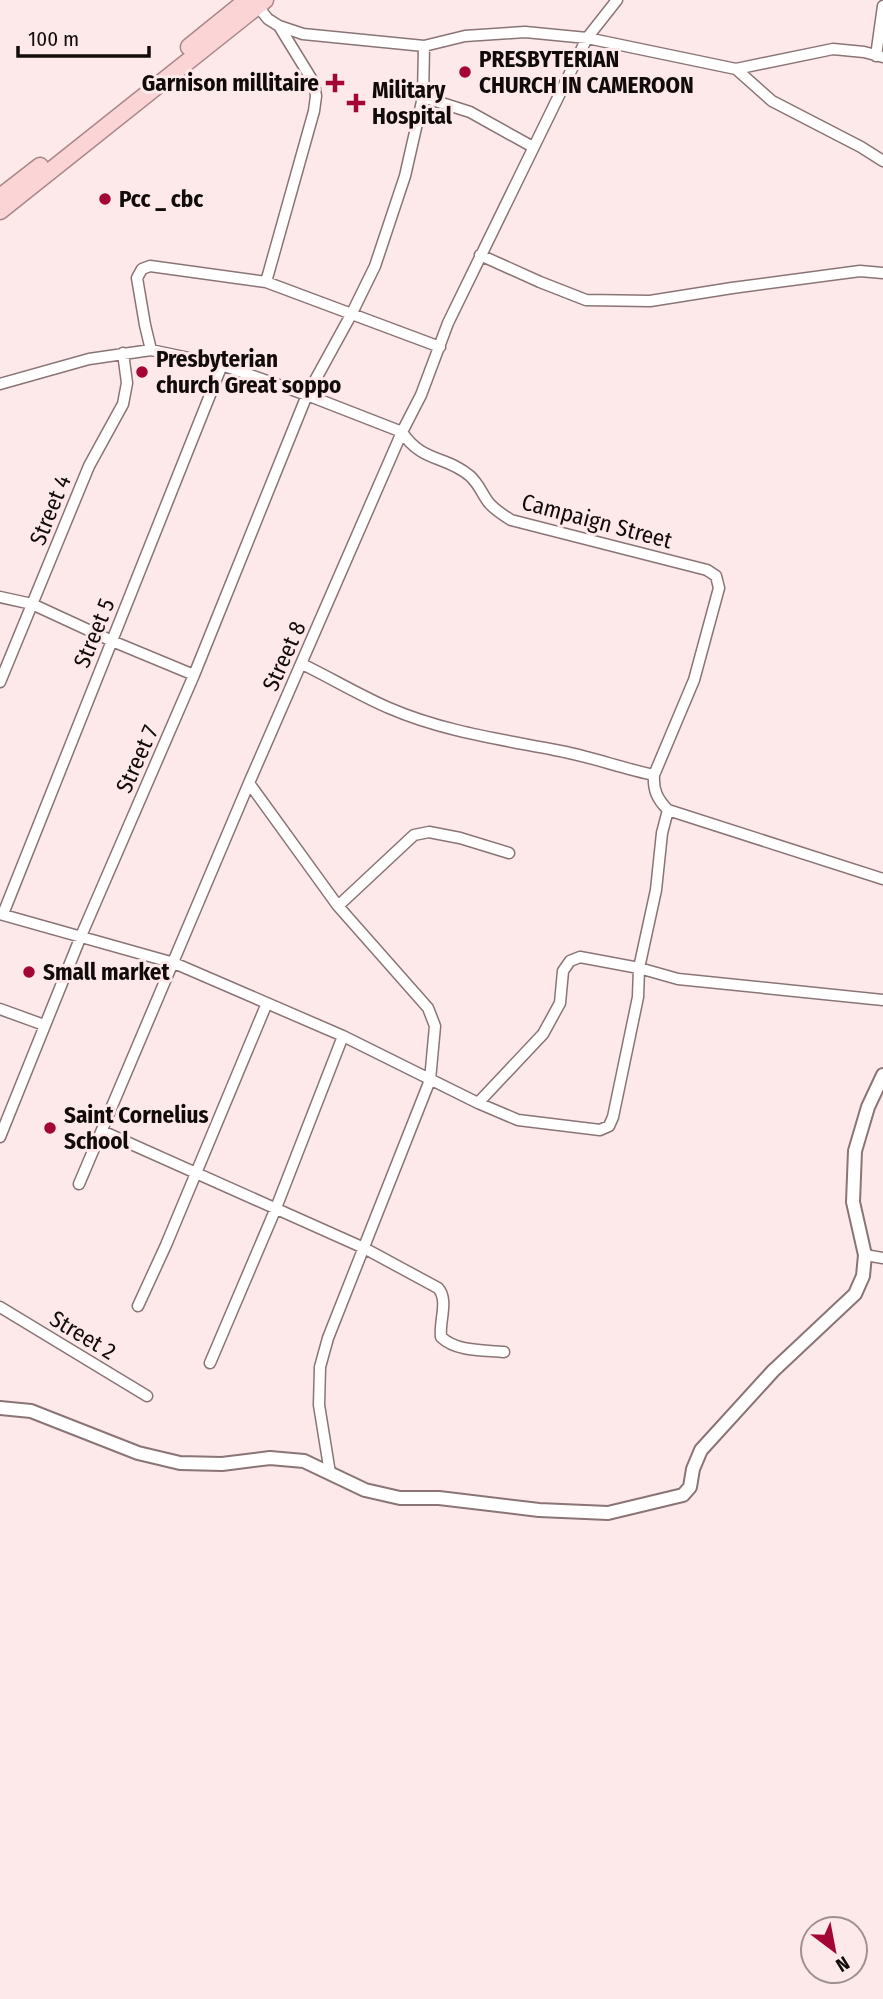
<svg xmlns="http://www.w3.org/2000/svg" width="883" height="1999" font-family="'Fira Sans Condensed',sans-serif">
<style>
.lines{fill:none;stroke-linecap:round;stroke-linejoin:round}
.minor-casing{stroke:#8a7475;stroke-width:13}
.tertiary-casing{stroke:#8a7475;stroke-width:16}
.trunk-casing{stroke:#a98688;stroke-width:19}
.minor{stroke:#fff;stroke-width:10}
.tertiary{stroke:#fff;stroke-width:12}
.trunk{stroke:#fbd4d6;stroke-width:16}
.poi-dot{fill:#a30534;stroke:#fde9ea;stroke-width:2.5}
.labels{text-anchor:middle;stroke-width:6;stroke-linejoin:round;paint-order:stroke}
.poi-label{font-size:23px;font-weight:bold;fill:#120b0b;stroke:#fde9ea;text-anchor:start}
.street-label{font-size:23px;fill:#120b0b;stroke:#fde9ea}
</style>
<rect width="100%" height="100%" fill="#fde9ea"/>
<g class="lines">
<defs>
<path id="minor" d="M255,3l13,16 11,7 24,8 121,12 41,-10 60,-4 62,6 149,31 36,32 89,46 22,14
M876,56l7,-50
M736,69l97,-20 31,3 19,5
M423,97l47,15 63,35
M480,255l60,27 46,18 64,1 82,-13 128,-17 23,2
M266,282l48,-171 2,-15 -2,-13 -35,-57
M151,350l-6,-25 -8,-47 5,-9 8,-3 116,16 174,65
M0,384l89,-25 62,-9 71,15 85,30 95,37c19,30 45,24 68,44 9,8 12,18 19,27 6,7 14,12 22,17l196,50 9,6 3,12 -25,92 -40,95c-1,15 3,24 14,35l215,69
M0,597l32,7 80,37 82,34
M302,664c29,14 57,31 87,44 53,23 110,31 166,42 34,6 66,18 99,25
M0,682l89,-216 34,-62 4,-21 -4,-30
M249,783l89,123 90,102 7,18 -5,54 -102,258 -8,29 -1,38 11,68
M338,906l76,-71 15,-3 31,6 49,15
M0,914l174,49 169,73 135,67 65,-69 17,-31 3,-32 7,-10 10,-4 59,11 39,11 205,21
M3,914l219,-549
M0,1009l44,16
M478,1103l40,17 82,10 9,-4 4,-9 25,-120 1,-29 17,-78 6,-57 6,-23
M102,1131l262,117 74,40c11,12 1,33 3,49 16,15 42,13 63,15
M0,1137l81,-201 113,-261 113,-280 45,-82 23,-47 30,-90 18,-79 1,-51
M79,1184l170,-401 153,-351 19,-37 27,-72 139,-285 30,-38
M865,1255l18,3
M138,1306l28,-61 101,-242
M0,1307l147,89
M210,1363l66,-155 67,-172"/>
<path id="tertiary" d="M0,1408l31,3 107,42 42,10 42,1 48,-6 34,3 61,29 35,8h39l100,12 69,3 75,-18 7,-8 3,-18 8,-19 72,-79 82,-77 8,-18 2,-21 -12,-53 2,-51 13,-44 15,-32"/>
<path id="trunk" d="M189,47l58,-47
M0,197l40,-31
M0,211l265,-211"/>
</defs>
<!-- minor casing -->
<use href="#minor" class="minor-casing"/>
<!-- tertiary casing -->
<use href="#tertiary" class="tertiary-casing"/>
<!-- trunk casing -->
<use href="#trunk" class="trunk-casing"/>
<!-- minor -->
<use href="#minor" class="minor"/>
<!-- tertiary -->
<use href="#tertiary" class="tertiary"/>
<!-- trunk -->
<use href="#trunk" class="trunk"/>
</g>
<!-- markers -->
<g class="poi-dot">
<circle cx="465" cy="72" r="7"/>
<path d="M331.5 72.5h7v7h7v7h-7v7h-7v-7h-7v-7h7z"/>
<path d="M352.5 92.5h7v7h7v7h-7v7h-7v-7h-7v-7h7z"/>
<circle cx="105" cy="199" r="7"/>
<circle cx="142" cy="372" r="7"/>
<circle cx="29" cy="972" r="7"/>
<circle cx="50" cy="1128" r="7"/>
</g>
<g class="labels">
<!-- poi labels -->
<g class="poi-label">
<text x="479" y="67">PRESBYTERIAN<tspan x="479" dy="26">CHURCH IN CAMEROON</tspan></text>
<text x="319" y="91" text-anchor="end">Garnison millitaire</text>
<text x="372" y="98">Military<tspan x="372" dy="26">Hospital</tspan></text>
<text x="119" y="207">Pcc _ cbc</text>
<text x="156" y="367">Presbyterian<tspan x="156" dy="26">church Great soppo</tspan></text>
<text x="43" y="980">Small market</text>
<text x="64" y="1123">Saint Cornelius<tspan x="64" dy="26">School</tspan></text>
</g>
<!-- street labels -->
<g class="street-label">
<text transform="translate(50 510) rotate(-68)" y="8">Street 4</text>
<text transform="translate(597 521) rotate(15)" y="8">Campaign Street</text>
<text transform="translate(94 633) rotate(-68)" y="8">Street 5</text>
<text transform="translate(284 656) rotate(-66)" y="8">Street 8</text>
<text transform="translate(137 759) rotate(-66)" y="8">Street 7</text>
<text transform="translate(83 1335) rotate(31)" y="8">Street 2</text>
</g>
</g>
<!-- north arrow -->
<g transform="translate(834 1950) rotate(148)"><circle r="33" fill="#fde9ea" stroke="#9f9091" stroke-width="2"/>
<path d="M0-5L12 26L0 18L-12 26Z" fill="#a30534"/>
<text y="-10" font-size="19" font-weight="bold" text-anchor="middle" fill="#120b0b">N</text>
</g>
<!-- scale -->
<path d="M18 46v10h131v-10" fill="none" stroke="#120b0b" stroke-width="3.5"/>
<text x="28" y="46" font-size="21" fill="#120b0b" stroke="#fde9ea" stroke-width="5" paint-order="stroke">100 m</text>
</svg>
